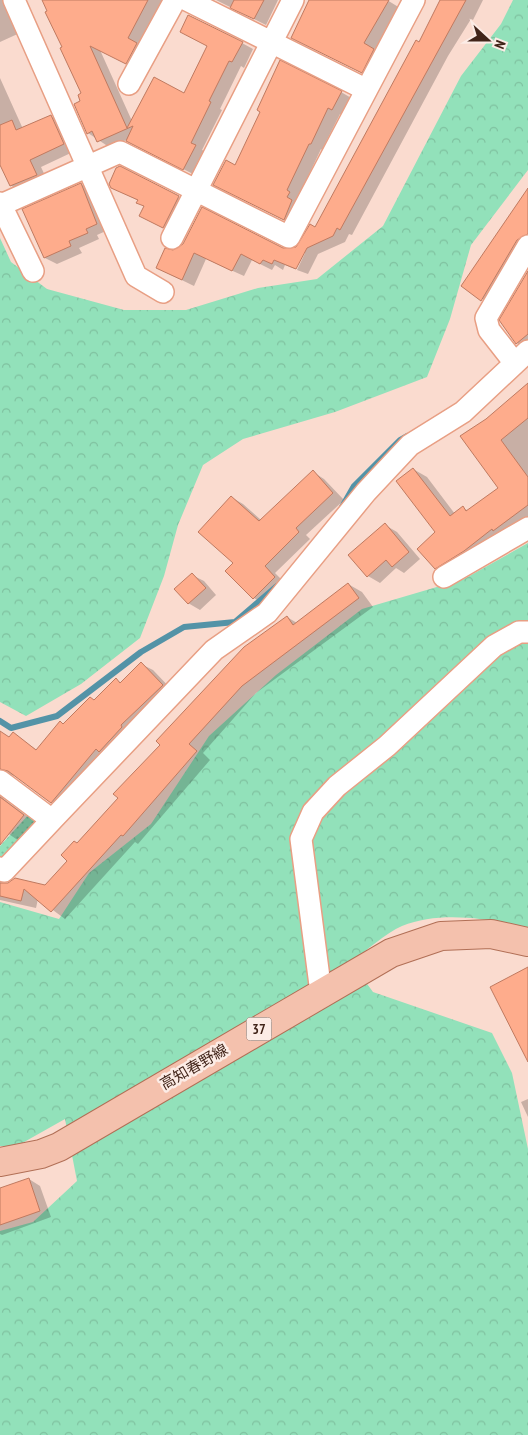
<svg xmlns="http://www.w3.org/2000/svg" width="528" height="1435" font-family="'PT Sans Narrow','Noto Sans JP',sans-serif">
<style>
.grass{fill:url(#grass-dots)}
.forest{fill:url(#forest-crowns)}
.shadow{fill:#0003}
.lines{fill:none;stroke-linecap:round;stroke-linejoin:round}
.stream{stroke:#5393a7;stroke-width:6}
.building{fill:#feac8c;stroke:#c07a60}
.minor-casing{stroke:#e89f84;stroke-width:24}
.primary-casing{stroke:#b16f56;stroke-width:30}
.minor{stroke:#fff;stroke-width:21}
.primary{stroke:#f4c1ad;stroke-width:28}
.labels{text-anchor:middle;stroke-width:5;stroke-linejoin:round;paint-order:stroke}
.shield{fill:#fcece6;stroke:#796056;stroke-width:1}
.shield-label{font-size:14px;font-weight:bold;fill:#412419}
.street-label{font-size:15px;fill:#412419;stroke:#fcece6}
</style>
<defs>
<pattern id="grass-dots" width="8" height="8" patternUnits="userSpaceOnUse" patternTransform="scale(1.25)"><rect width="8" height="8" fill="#92e1ba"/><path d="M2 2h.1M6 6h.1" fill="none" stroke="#7fc19f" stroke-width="1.8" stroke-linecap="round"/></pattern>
<pattern id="forest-crowns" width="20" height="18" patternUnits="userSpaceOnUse" patternTransform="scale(1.25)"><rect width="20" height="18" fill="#92e1ba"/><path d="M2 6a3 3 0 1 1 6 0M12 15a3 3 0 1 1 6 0" fill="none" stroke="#7fc19f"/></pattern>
</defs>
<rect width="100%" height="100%" fill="#fadbcf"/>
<!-- grass -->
<path class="grass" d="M30,813l7,6 1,10 -38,35v-18z"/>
<!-- forest -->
<path class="forest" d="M513,0h15v170l-57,75 -21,74 -23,58 -92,35 -92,27 -40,26 -25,60 -14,51 -24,62 -59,46 -55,32 -26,-14v-464l11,24 36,27 77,21h62l72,-22 59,-9 66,-53 78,-150 40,-52z
M528,543v384c-40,-8 -87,-17 -126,-1 -16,7 -36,25 -51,36l22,30 119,41 20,40 16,76v286h-528v-204l33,-9 44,-41 -12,-62 -48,27h-17v-244l59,17 30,-46 62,-49 58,-88 67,-61 86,-66 102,-30z"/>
<!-- shadow -->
<path class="shadow" d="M0,0h13l9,32 -22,10z
M43,0h121l-26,69 -38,-19 32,71 53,-26 57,-52 11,6 -9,19 -3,-2 -21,43 2,1 -20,40 5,2 -12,23 -55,-28 -11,-8 -20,8 -21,-14 -6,-39z
M216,0h62l-12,25z
M317,0h70l13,8 -25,42 10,6 -12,22 -69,-34z
M441,0h42l-10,20 -2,-1 -23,37 -96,179 -3,-1 -4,8 -27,12 -10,20 -11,-4 8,-17h-2l-8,16 -10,-4 -2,5 -8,-5 -3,5 -20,-10 -8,16 -38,-17 -12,27 -37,-18 16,-16 124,-4 19,-19 103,-186z
M0,78l23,51 28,-13 11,7 13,28 -34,16 7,15 -26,10 -12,-7 -10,-22z
M341,92l12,7 -9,17 -4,-2 -18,36 -1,-1 -23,49 -2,28 -70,-35 10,-24z
M120,167l70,37 -15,29 -23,-11 -7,-16 -6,-5 -27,-14z
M81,184l12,7 15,39 -11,5 2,4 -20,9 3,5 -25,11 -12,-6 -21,-48z
M528,189v58l-35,59 -30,-20z
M528,273v77l-11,-7z
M528,383v140l-79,53 -13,-8 1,-36 -24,-63 14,8 28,37 8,-6 6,3 30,-23 -12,-68z
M313,472l11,7 20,21 -38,35 4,4 -35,34 11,11 -21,21 -11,-7 -19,-35 -4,-66 12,7 18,16z
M385,525l12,7 23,27 -16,14 -8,-5 -16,15 -12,-7 -19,-21z
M192,575l12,6 12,14 -16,15 -12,-7z
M348,584l14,8 11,15 -117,86 -53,60 7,7 -72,84 -3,-2 -70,77 -27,-20 -2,9 -36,-8v-22l5,6 40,3 24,-26 8,-17 210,-227 10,6z
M141,664l12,6 21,22 -111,117 -46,-33 -9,-1 -8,9v-52l10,6 3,-4 24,16 27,-25 31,-24 21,-21 6,3z
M0,790l4,9 31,23 -16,19 -19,-13z
M528,1099v18l-7,-15z
M29,1179l11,7 11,31 -49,18 -2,-1v-44z"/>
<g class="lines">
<!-- stream -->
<path class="stream" d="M342,507l12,-21 46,-46 7,-4
M0,721l11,7 46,-12 84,-64 43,-25 51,-5 42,-36"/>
</g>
<!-- building -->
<path class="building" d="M42,0h106l-20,38 9,5 -11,21 -36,-18 37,82 27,-51 30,16 23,-47 -27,-14 8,-17 55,27 -11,20 -3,-1 -20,40 2,1 -20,41 5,2 -13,25 -57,-29 7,-15 -36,16 -5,-11 -5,3 -13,-30 6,-3 -2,-6 3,-2 -21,-45 2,-1 -17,-35 2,-1z
M234,0h30l-10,19 -24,-11z
M309,0h80l-25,43 10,6 -12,24 -71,-35z
M440,0h26l-126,230 -3,-2 -4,8 -26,12 -11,21 -22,-9 -2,4 -9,-4 -3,4 -19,-10 -9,17 -38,-18 -12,27 -26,-12 9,-20 8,2 10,-6 19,-37 81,41 13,-1 14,-23 5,3 101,-187 3,2z
M280,60l62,31 -10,19 -4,-2 -17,36h-2l-22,46 3,2 -3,5 5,3 -8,20 -71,-35 13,-25 9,5 25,-53 -3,-2z
M51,115l13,29 -34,16 7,15 -27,11 -10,-21v-40l12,-5 4,10z
M120,166l59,30 -16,32 -24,-12 5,-10 -8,-3 2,-3 -27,-12 -2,-4 7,-16z
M81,183l16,41 -11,5 2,4 -19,8 2,5 -27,12 -22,-49z
M528,188v46l-11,6 -36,61 -20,-15z
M528,271v63l-12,10 -17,-24z
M528,383v35l-27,22 27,37v28l-35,26 -1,-2 -28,22 -29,18 -18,-20 18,-17 -39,-51 17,-13 37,48 13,-10 3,5 32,-23 -38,-52 26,-17z
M313,470l20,23 -37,35 3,4 -34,34 10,11 -22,22 -28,-28 8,-8 -35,-31 33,-36 28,25z
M385,523l24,29 -17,15 -6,-7 -19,17 -19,-22z
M192,573l14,15 -18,16 -14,-15z
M348,583l11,15 -117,88 -53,58 8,7 -74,85 -2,-1 -70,77 -27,-23 -3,12 -21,-5v-13h8l7,-5 30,7 22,-24 -6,-6 13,-14 3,2 41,-45 -5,-4 47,-49 -4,-4 88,-94 43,-31 6,9z
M141,662l22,23 -42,40 1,2 -23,25 -3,-3 -45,54 -43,-32 -8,-2v-38l9,6 4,-5 23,18 24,-29 3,3 27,-27 4,3 22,-22 4,5z
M0,797l24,18 -24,30z
M528,967v95l-38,-75z
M29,1178l11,33 -40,14v-37z"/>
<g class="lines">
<defs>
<path id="minor" d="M14,0l122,276 27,16
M187,0l178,89
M129,84l46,-84
M0,203l33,68
M1,205l119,-53 169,85 125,-237
M172,238l121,-238
M514,362l-25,-32 -3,-12 42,-72
M444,577l84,-49
M0,781l52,39 -48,51 -4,-3
M52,820l162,-170 53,-37 99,-121 44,-47 53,-33 65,-61
M321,993l-20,-154 12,-27 24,-26 50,-40 107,-100 25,-14h9"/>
<path id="primary" d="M0,1162l41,-8 18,-7 332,-194 50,-17 50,-2 37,8"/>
</defs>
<!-- minor casing -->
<use href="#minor" class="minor-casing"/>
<!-- primary casing -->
<use href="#primary" class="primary-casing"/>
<!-- minor -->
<use href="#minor" class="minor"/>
<!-- primary -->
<use href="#primary" class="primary"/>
</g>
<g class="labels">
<!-- shield labels -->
<rect class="shield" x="246.5" y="1017.5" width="25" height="23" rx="4"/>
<g class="shield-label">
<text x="259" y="1034">37</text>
</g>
<!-- street labels -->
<g class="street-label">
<text transform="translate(194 1067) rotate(-30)" y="5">高知春野線</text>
</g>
</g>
<!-- north arrow -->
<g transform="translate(488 40) rotate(111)" stroke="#fcece6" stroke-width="4" paint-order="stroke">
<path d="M0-4L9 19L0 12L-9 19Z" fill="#412419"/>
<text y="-8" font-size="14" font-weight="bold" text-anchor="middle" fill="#412419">N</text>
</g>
</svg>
